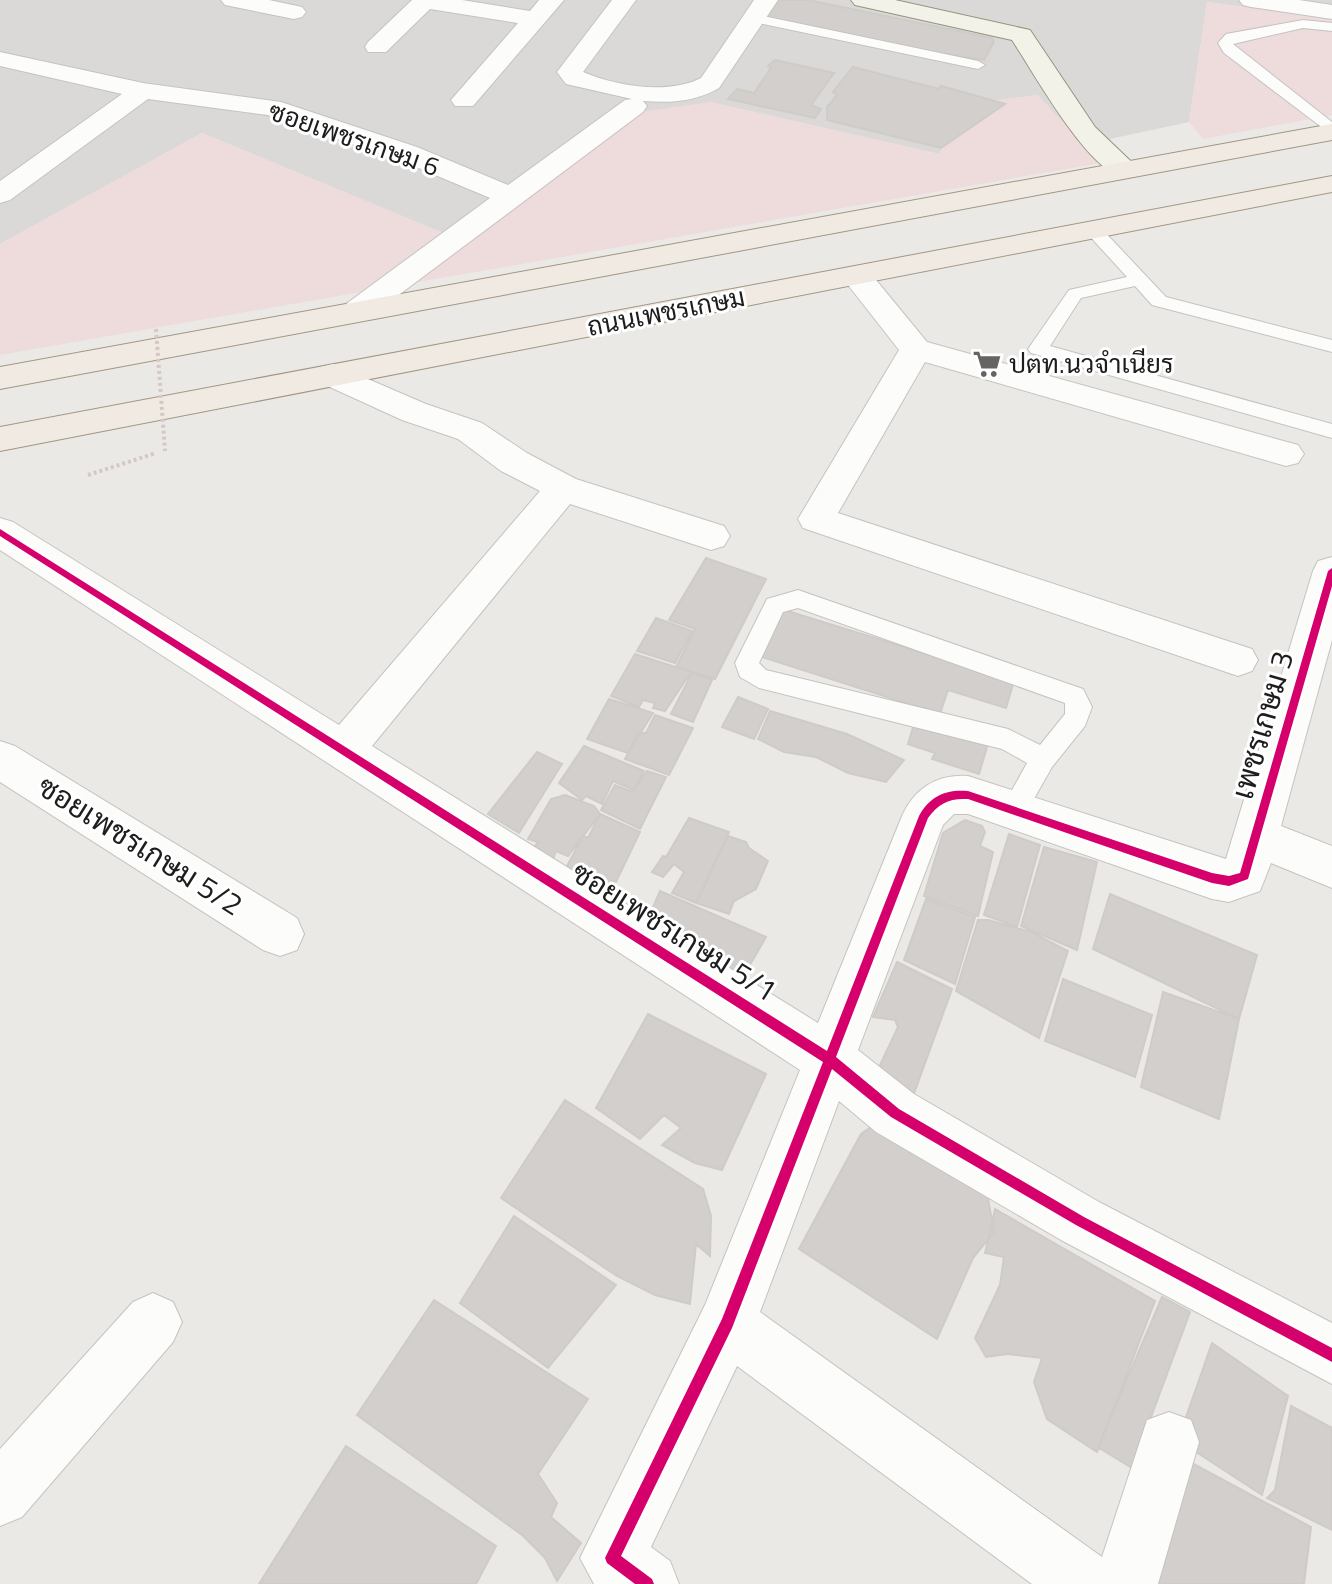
<svg xmlns="http://www.w3.org/2000/svg" width="1332" height="1584" font-family="'Titillium Web',Sarabun,sans-serif">
<style>
.residential{fill:#dad9d7}
.commercial{fill:#eddcdb}
.building{fill:#d2cfcd;stroke:#cfcbc7;stroke-width:2}
.lines{fill:none;stroke-linecap:round;stroke-linejoin:round}
.lane-casing{stroke:#c4c3c2;stroke-width:2}
.street-casing{stroke:#c4c3c2;stroke-width:2}
.secondary-casing{stroke:#94947e;stroke-width:2}
.primary-casing{stroke:#a19682;stroke-width:2}
.path{stroke:#d5c7c5;stroke-width:4;stroke-dasharray:3 3;stroke-linecap:butt}
.lane{fill:#fcfcfb;fill-rule:evenodd}
.street{fill:#fcfcfb;fill-rule:evenodd}
.secondary{fill:#f3f2e9;fill-rule:evenodd}
.primary{fill:#f0eae3;fill-rule:evenodd}
.path-bridge{stroke:#d5c7c5;stroke-width:4;stroke-dasharray:3 3;stroke-linecap:butt}
.cycleway-casing{stroke:#fff;stroke-width:5}
.cycleway{fill:#d6006c;fill-rule:evenodd}
.labels{text-anchor:middle;stroke-width:6;stroke-linejoin:round;paint-order:stroke}
.far-street-label{font-size:26px;fill:#1d1d1d;stroke:#fff}
.far-poi-label{font-size:26px;fill:#1d1d1d;stroke:#fff;text-anchor:start}
.street-label{font-size:30px;fill:#1d1d1d;stroke:#fff}
</style>
<rect width="100%" height="100%" fill="#ebe9e6"/>
<!-- residential -->
<path class="residential" d="M0,0h1332v19l-125,-17 -18,120 -107,23 -45,-50 -69,9 -29,50 -229,-52 -250,138 -258,-107 -202,111z"/>
<!-- commercial -->
<path class="commercial" d="M1207,2l125,17v96l-129,24 -14,-17z
M1038,95l63,68 -1101,192v-111l202,-111 258,107 179,-128 71,-10 229,52 29,-50z"/>
<!-- building -->
<path class="building" d="M775,0h33l184,38 2,4 -10,18 -57,-9 -165,-35z
M775,60l59,13 -23,32 10,4 -6,9 -87,-19 9,-10 17,4 17,-25 -3,-2z
M853,67l86,22 2,-3 64,18 -64,44 -114,-28v-13l10,-12 -4,-3z
M706,558l60,21 -51,100 -39,-12 19,-38 -26,-9z
M781,609l233,72 -8,27 -58,-18 -8,24 -181,-58z
M656,618l36,13 -17,32 -38,-12z
M635,654l56,18 -26,39 -12,-3 2,-5 -12,-3 -4,7 -28,-11z
M692,673l20,7 -19,42 -22,-8z
M738,697l30,12 -14,30 -32,-12z
M609,699l44,14 -25,40 -41,-14z
M770,711l77,23 57,26 -18,22 -38,-9 -32,-16 -32,-5 -26,-13z
M655,715l38,13 -24,47 -44,-16 13,-26h8z
M914,724l75,16 -10,34 -47,-15 3,-6 -27,-9z
M584,746l60,25 -10,19 -21,-9 -11,23 -16,-8 -4,4 -23,-17z
M537,752l25,12 -43,69 -31,-19z
M647,771l19,6 -26,52 -39,-19 14,-25 18,7z
M565,795l29,11 6,8 -32,42 -12,-5 -3,8 -27,-1 12,-16 -10,-3 23,-40z
M600,814l40,18 -27,56 -47,-20 17,-32 5,2z
M689,818l40,14 -33,71 -24,-10 12,-21 -10,-8 -11,13 -11,-5 11,-16 3,1z
M965,820l17,6 3,6 -5,14 13,6 -15,64 -54,-20 19,-63z
M1009,834l31,11 -23,82 -33,-12z
M728,836l18,6 3,6 19,13 -12,28 -22,12 -5,13 -33,-11z
M1044,847l53,15 -20,88 -56,-24z
M660,891l106,46 -33,57 -93,-57z
M1110,894l147,61 -18,64 -146,-70z
M926,899l49,18 -20,67 -51,-24z
M978,920h10l43,12 37,19 -29,87 -83,-47z
M897,962l55,27 -40,110 -40,-17 26,-55 -3,-7 -22,-3z
M1063,979l89,36 -17,62 -90,-36z
M1163,992l76,27 -20,100 -78,-32z
M648,1014l118,60 -44,96 -27,-7 -33,-18 19,-17 -17,-13 -24,24 -44,-31z
M565,1100l138,89 8,27 -1,40 -14,-12 -6,60 -35,-9 -38,-19 -116,-78z
M881,1120l106,73 7,39 -21,26 -36,81 -138,-90 62,-115z
M995,1209l160,92 -58,151 -50,-33 -13,-37 8,-24 -34,-4 -22,3 -11,-19 25,-53 4,-28 -19,-4z
M514,1216l102,69 -68,83 -88,-65z
M1162,1297l28,15 -58,156 -34,-21z
M434,1300l154,99 -50,75 19,29 -6,14 30,26 -24,38 -12,-23 -23,-23 -165,-120z
M1212,1343l76,53 -26,99 -84,-55z
M1291,1406l41,22v102l-65,-32 8,-8z
M346,1446l150,100 -20,38h-217z
M1175,1454l136,73 -7,57h-169z"/>
<g class="lines">
<defs>
<path id="lane" d="M754,14l224,47 7,4 -7,4 -229,-48v-6z
M1303,20l29,3v8l-29,-3 -70,16 99,78v13l-108,-82 -6,-10 8,-9z
M1093,225l6,1 67,71 166,43v12l-180,-47 -17,-19 -54,12 -31,48 282,78v14l-301,-85 -3,-4 41,-59 58,-13 -43,-47z
M798,590l285,99 9,18 -7,19 -33,41 -29,51 -9,3 -9,-3 -4,-8 26,-47 -25,-14 -243,-61 -19,-11 -5,-14 32,-64zM798,608l267,95v11l-25,31 -32,-16 -242,-59 -7,-7 24,-51z"/>
<path id="street" d="M221,0h48l33,7 4,5 -4,5 -8,2 -69,-14z
M412,0h50l68,11 9,-11h25l-91,106h-18l-4,-6 67,-77 -88,-14 -44,43h-18l-3,-5 3,-5z
M612,0h24l-53,72c32,14 86,23 118,6l53,-78h24l-59,88c-24,14 -49,15 -76,13l4,5 -4,6 -275,206 -11,3 -11,-3 -5,-7 5,-7 144,-106 -93,-39 -129,-44 -120,-16 -138,101 -10,3v-22l122,-87 -122,-28v-14l143,31 138,19 136,45 91,38 117,-85 7,-1 -66,-15 -9,-12z
M1239,0h60l33,5v14l-81,-12 -8,-2z
M856,267l11,2 60,73 371,103 6,9 -6,9 -12,3 -361,-104 -87,151 414,136 6,11 -6,11 -14,5 -435,-148 -5,-9 101,-169 -58,-74 4,-7z
M333,364l93,40 56,19 45,30 49,26 148,47 6,10 -6,10 -13,4 -141,-46 -198,242 446,277 84,-207c13,-28 35,-42 66,-40l258,83 87,-288 5,-10 14,-4v83l-51,186 51,20v42l-61,-25 -11,28 -31,11 -17,-3 -244,-85h-14l-11,11 -85,225 56,44 185,108 233,121v61l-271,-144 -185,-108 -37,-31 -79,211 342,245 45,-137 22,-8 22,8 8,22 -41,142h-126l-295,-218 -86,181 19,14 9,23h-85l-14,-26 125,-253 95,-235 -800,-520v-32l13,4 326,203 201,-234 -39,-20 -43,-32 -56,-19 -81,-37 -5,-8 5,-8z
M0,741l15,5 282,172 7,16 -7,16 -17,6 -17,-6 -263,-168z
M153,1293l20,9 9,20 -9,20 -151,175 -22,9v-77l133,-147z"/>
<path id="secondary" d="M851,0h44l135,30 65,97 45,43 -4,6c-6,1 -12,3 -18,0 -36,-16 -83,-101 -106,-136l-157,-35z"/>
<path id="primary" d="M1332,124v16l-1332,249v-22z
M1332,176v16l-1332,259v-24z"/>
</defs>
<!-- lane casing -->
<use href="#lane" class="lane-casing"/>
<!-- street casing -->
<use href="#street" class="street-casing"/>
<!-- secondary casing -->
<use href="#secondary" class="secondary-casing"/>
<!-- primary casing -->
<use href="#primary" class="primary-casing"/>
<!-- path -->
<path class="path" d="M88,475l68,-22"/>
<!-- lane -->
<use href="#lane" class="lane"/>
<!-- street -->
<use href="#street" class="street"/>
<!-- secondary -->
<use href="#secondary" class="secondary"/>
<!-- primary -->
<use href="#primary" class="primary"/>
<!-- path-bridge -->
<path class="path-bridge" d="M156,329l9,122"/>
<defs>
<path id="cycleway" d="M0,529l827,522 92,-235c11,-20 27,-27 49,-25l244,82 17,3 11,-3 88,-302 4,-3v18l-84,293 -19,7 -17,-3 -244,-84c-19,-1 -29,4 -40,19l-92,239 63,52 185,108 248,131v14l-256,-137 -185,-108 -59,-48 -100,259 -111,228 31,23 2,5h-19l-28,-21 -2,-5 117,-239 101,-257 -823,-526z"/>
</defs>
<!-- cycleway casing -->
<use href="#cycleway" class="cycleway-casing"/>
<!-- cycleway -->
<use href="#cycleway" class="cycleway"/>
</g>
<!-- icons -->
<defs>
<symbol id="supermarket-bare" viewBox="-9 -9 18 18"><path d="M-6-5.5h2.5l.6 2H6L4.5 2H-2.5L-4.4-4H-6ZM-1.5 3.2a1.3 1.3 0 1 0 .1 0ZM3 3.2a1.3 1.3 0 1 0 .1 0Z" fill="#656463" stroke="#fff" stroke-width="2.5" paint-order="stroke"/></symbol>
</defs>
<g fill-rule="evenodd">
<use href="#supermarket-bare" x="967" y="344" width="40" height="40"/>
</g>
<g class="labels">
<!-- far-street labels -->
<g class="far-street-label">
<text transform="translate(354 139) rotate(19)" y="9">ซอยเพชรเกษม 6</text>
<text transform="translate(666 312) rotate(-11)" y="9">ถนนเพชรเกษม</text>
</g>
<!-- far-poi labels -->
<g class="far-poi-label">
<text x="1009" y="373">ปตท.นวจำเนียร</text>
</g>
<!-- street labels -->
<g class="street-label">
<text transform="translate(1263 725) rotate(-74)" y="10">เพชรเกษม 3</text>
<text transform="translate(140 846) rotate(32)" y="10">ซอยเพชรเกษม 5/2</text>
<text transform="translate(674 932) rotate(32)" y="10">ซอยเพชรเกษม 5/1</text>
</g>
</g>
</svg>
